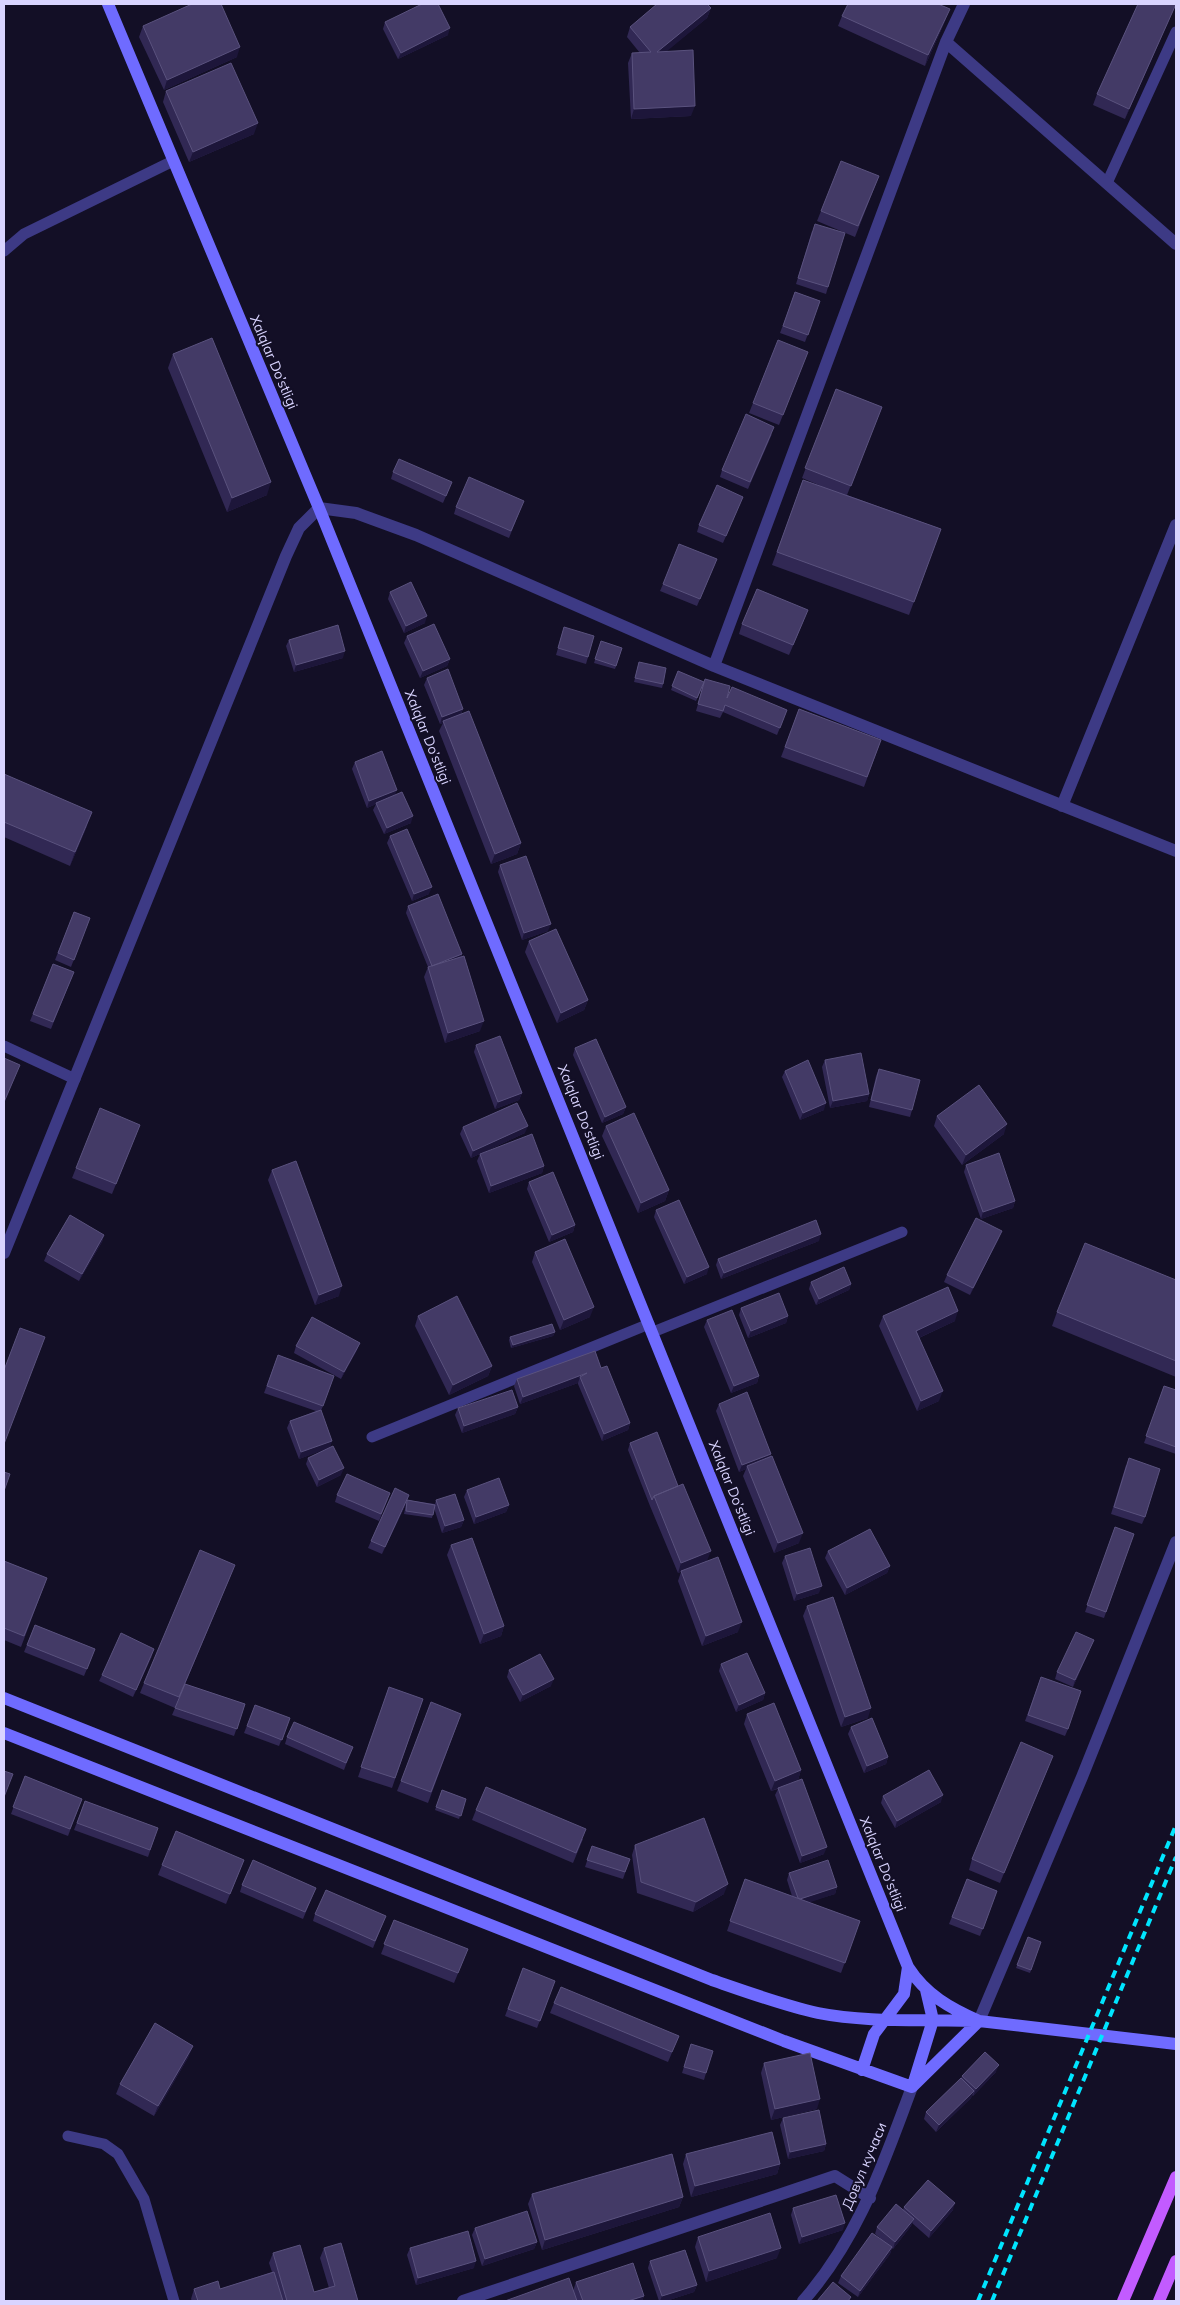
<svg xmlns="http://www.w3.org/2000/svg" width="1180" height="2305" font-family="Mulish,sans-serif">
<style>
.lines{fill:none;stroke-linecap:round;stroke-linejoin:round}
.lane{stroke:#3d3a85;stroke-width:11}
.street{stroke:#3d3a85;stroke-width:12}
.secondary{stroke:#6f6bff;stroke-width:12}
.primary{stroke:#c25bff;stroke-width:12}
.rail{stroke:#00e5ff;stroke-width:4;stroke-dasharray:8 6;stroke-linecap:butt}
.wall{fill:#312854}
.shaded-wall{fill:#1d163a}
.building{fill:#433a66;stroke:#5a527e}
.labels{text-anchor:middle;stroke-width:4;stroke-linejoin:round;paint-order:stroke}
.street-label{font-size:14px;fill:#d9d4ff;stroke:#130f26}
</style>
<rect width="100%" height="100%" fill="#130f26"/>
<g class="lines">
<!-- lane -->
<path class="lane" d="M1107,183l69,-151
M4,251l20,-17 149,-73
M4,1046l71,33
M653,1332l249,-100
M372,1437l277,-113
M68,2136l36,8 14,10 26,45 30,102"/>
<!-- street -->
<path class="street" d="M946,42l230,202
M714,666l232,-624 18,-38
M1062,806l114,-281
M4,1253l282,-697 13,-28 20,-20 37,5 60,22 298,131 462,185
M979,2021l103,-244 94,-235
M463,2301l372,-125 35,22
M803,2301c56,-63 80,-137 109,-214"/>
<!-- secondary -->
<path class="secondary" d="M108,4l211,504 589,1459c18,28 42,41 71,54l197,23
M4,1698l708,282c35,12 70,25 106,33 50,10 104,6 154,8
M4,1733l780,308 128,46 67,-66
M862,2070l12,-36 30,-40 4,-27
M913,2085l20,-65 -7,-30"/>
<!-- primary -->
<path class="primary" d="M1123,2301l53,-124
M1159,2301l17,-40"/>
<!-- rail -->
<path class="rail" d="M978,2301l198,-476
M992,2301l184,-444"/>
</g>
<!-- wall -->
<path class="wall" d="M1176,4l-51,115 -32,-14 4,-11z
M711,8l-4,10 -41,33 25,65 -60,3 -3,-56 4,-10h8l-13,-16 3,-10z
M842,16l104,3 -21,47 -87,-40z
M385,22l63,13 -50,24 -15,-30z
M143,26l94,31 -73,33 -25,-53z
M166,91l88,43 -65,28 -26,-60z
M879,176l-24,61 -38,-16 4,-10z
M812,231l16,56 -2,7 -30,-10z
M795,292l25,9 -15,41 -25,-9z
M173,354l94,141 -40,17 -59,-144z
M804,362l-25,63 -30,-12 4,-10z
M836,389l46,18 -35,88 94,34 -32,86 -137,-50 31,-85 18,6 -19,-8z
M772,434l-24,55 -28,-12 2,-7z
M393,472l56,17 -6,14 -52,-24z
M743,497l-20,46 -26,-11 2,-7z
M456,507l65,1 -12,30 -55,-24z
M717,559l-20,47 -37,-15 3,-7z
M390,592l35,31 -21,10 -16,-34z
M804,620l-15,35 -50,-21 3,-10z
M564,627l24,30 -2,7 -30,-9z
M407,636l43,23 -3,7 -27,12 -16,-35z
M289,640l54,18 -49,14 -8,-26z
M601,641l21,7 -7,21 -21,-6z
M639,662l24,22 -1,4 -28,-6z
M678,671l49,27 60,12 -10,25 -54,-23 -3,6 -24,-7 7,-25 -7,15 -25,-11z
M427,678l36,31 -2,5 60,129 -4,11 -26,10 -52,-133 4,-8 -3,1 -16,-39z
M799,709l82,31 -17,47 -83,-30z
M355,762l40,33 16,28 -27,11 -11,-24 3,-6 -9,4 -15,-39z
M4,774l83,52 -17,40 -66,-29z
M390,836l39,58 -17,7 -25,-58z
M500,865l48,66 -26,9 -24,-68z
M408,906l54,48 -1,3 19,74 -35,12 -21,-66 4,-10 -22,-54z
M74,912l16,6 -19,49 -16,-7z
M529,941l59,59 -4,10 -27,13 -32,-71z
M53,964l21,8 -23,57 -21,-8z
M476,1045l46,48 -3,7 -24,9 -21,-57z
M575,1048l51,59 -3,7 -21,9 -29,-68z
M825,1060l44,34 -2,7 -37,7 -8,-41z
M879,1069l33,41 -2,7 -41,-10 7,-31z
M785,1071l39,39 -24,10 -18,-43z
M937,1116l67,18 -42,31 -28,-39z
M140,1125l-28,69 -40,-16 4,-10z
M606,1126l63,64 -4,11 -27,12 -36,-77z
M463,1127l62,6 -54,25 -11,-24z
M480,1154l64,12 -2,7 -53,20 -12,-32z
M966,1165l49,36 -2,7 -32,11 -17,-47z
M272,1170l67,126 -24,9 -47,-125z
M529,1182l46,43 -2,7 -24,10 -22,-53z
M656,1210l51,64 -23,10 -30,-67z
M104,1235l-2,7 -23,39 -35,-20 3,-7z
M999,1238l-29,57 -26,-13 3,-7z
M819,1241l-98,38 -5,-14 2,-6z
M535,1252l55,65 -30,13 -28,-68z
M1176,1280v97l-124,-51 5,-14z
M811,1282l40,2 -2,6 -33,15 -7,-16z
M741,1308l47,8 -2,7 -38,15 -9,-23z
M418,1316l74,50 -4,10 -39,19 -34,-69z
M883,1316l72,5 -36,17 20,63 -22,10 -38,-85z
M707,1320l52,56 -2,7 -26,10 -27,-66z
M555,1332l-2,4 -42,12 -2,-8 1,-3z
M360,1343l-3,7 -16,29 -47,-26 2,-7z
M278,1355l56,21 -13,35 9,36 11,28 -24,12 -11,-23 2,-6 20,-10 -29,11 -12,-31 3,-7 26,-10 -52,-18z
M601,1368l29,55 -2,7 -26,11 -24,-57v-1l-58,21 -6,-18 3,-7z
M1164,1386l12,4v64l-32,-11z
M719,1404l52,50 -1,3 29,86 -25,10 -31,-77 3,-7 -7,3 -23,-61z
M518,1407l-3,7 -53,19 -7,-18 3,-7z
M630,1443l77,118 31,71 -36,14 -24,-65 3,-9 -3,1 -28,-67 -22,-56z
M1126,1465l19,52 -3,7 -31,-10z
M467,1490l42,15 -3,7 -32,12 -10,-27z
M337,1495l51,4 -9,22 -44,-19z
M407,1500l28,4 1,-4 28,20 -3,7 -19,6 -8,-25 -2,10 -28,-4 2,-10 -24,50 -14,-6 3,-7z
M1115,1527l19,7 -30,84 -19,-6z
M451,1545l53,81 -3,10 -21,8 -33,-89z
M828,1551l62,15 -3,7 -42,22 -20,-37z
M785,1556l34,37 -25,8 -12,-38z
M4,1561l43,17 -26,69 -17,-7z
M231,1575l-46,109 60,20 -11,32 -62,-21 3,-7 -35,-15 4,-10z
M807,1606l61,112 -27,9 -38,-111z
M35,1625l60,24 -11,27 -60,-24z
M1094,1640l-21,47 -18,-8 2,-7z
M152,1656l-19,41 -34,-16 3,-6z
M721,1664l44,29 -2,7 -27,12 -17,-41z
M509,1670l42,16 -31,16 -13,-25z
M1041,1677l27,52 -3,7 -40,-15z
M389,1687l34,12 -31,89 -34,-11z
M255,1705l35,13 -11,28 -35,-13z
M461,1714l-33,89 -31,-12 4,-10z
M747,1714l54,56 -3,10 -13,5 39,69 -24,9 -25,-68 3,-6 -7,2 -27,-67z
M851,1727l37,30 -2,7 -22,9 -16,-39z
M287,1737l63,17 -6,16 -59,-26z
M1049,1766l-49,117 -31,-13 3,-11z
M25,1776l57,23 -14,37 -57,-22z
M442,1790l24,9 -7,20 -24,-9z
M883,1796l58,6 -46,26 -14,-25z
M85,1801l73,27 -10,29 -74,-27z
M476,1810l107,29 -10,24 -101,-43z
M635,1845l89,49 -31,18 -56,-19 -5,-38z
M592,1846l38,13 -7,20 -38,-12z
M244,1860l-18,44 -68,-29 4,-10z
M789,1873l48,14 -2,7 -27,8 52,19 -19,52 -114,-42 18,-52 47,17 -5,-16z
M967,1879l30,12 -17,45 -31,-12z
M242,1885l74,3 -13,31 -63,-27z
M315,1914l71,2 -13,32 -60,-27z
M394,1920l74,29 -14,34 -73,-29z
M1028,1937l13,5 -11,31 -14,-5z
M523,1968l32,13 -18,47 -32,-12z
M554,2003l125,33 -11,26 -118,-49z
M691,2044l15,29 -2,7 -22,-7z
M189,2056l-35,60 -38,-22 4,-10z
M764,2063l53,46 -46,11 -10,-47z
M996,2072l-23,24 -1,-1 -1,3 -35,34 -12,-13 2,-7 35,-34 1,-2z
M783,2118l43,26 -2,7 -36,8 -8,-34z
M686,2154l94,10 -3,10 -86,23 -8,-33z
M532,2194l151,3 -4,10 -137,43 -14,-46z
M904,2207l49,3 -24,28 -17,-15 -1,3 -18,23 -1,-1 -2,6 -32,43 -20,-14 3,-7 39,-38 -5,-4 2,-7 26,-17z
M793,2208l50,22 -44,14 -8,-29z
M475,2228l62,14 -3,7 -52,17 -10,-31z
M698,2237l79,21 -71,24 -11,-35z
M324,2248l34,53h-166l-1,-2 3,-10h26l52,-17 -3,-9 4,-10 41,39 15,-4 -9,-30z
M410,2248l64,20 -58,17 -9,-30z
M650,2261l47,24 -3,7 -28,9h-7l-11,-33z
M576,2282l68,14 -2,5h-137l68,-10z"/>
<!-- shaded-wall -->
<path class="shaded-wall" d="M1176,4v1l-51,114 4,-10z
M711,8l-4,10 -53,44 3,-10z
M950,9l-4,10 -21,47 3,-11z
M450,28l-2,7 -50,24 3,-6z
M240,47l-3,10 -73,33 3,-10z
M695,106l-4,10 -60,3 3,-10z
M258,123l-4,11 -65,28 4,-10z
M271,482l-4,13 -40,17 5,-14z
M427,616l-2,7 -21,10 2,-7z
M345,651l-2,7 -49,14 2,-7z
M450,659l-3,7 -27,12 3,-7z
M463,709l-3,7 -17,5v2l-3,1 2,-7z
M397,790l-3,7 -27,11 2,-7z
M92,812l-5,14 -17,40 5,-14z
M413,816l-2,7 -27,11 3,-6z
M521,843l-4,11 -26,10 4,-10z
M432,887l-3,7 -17,7 2,-7z
M551,924l-3,7 -26,9 2,-7z
M462,954l-3,7 -27,5z
M588,1000l-4,10 -27,13 4,-10z
M484,1021l-4,10 -35,12 3,-10z
M20,1065l-4,10 -12,29v-2z
M522,1093l-3,7 -24,9 3,-7z
M869,1094l-2,7 -37,7 3,-7z
M826,1103l-2,7 -24,10 3,-7z
M626,1107l-3,7 -21,9 3,-6z
M1007,1124l-3,10 -42,31 4,-10z
M528,1126l-3,7 -54,25 2,-7z
M544,1166l-2,7 -53,20 2,-7z
M669,1190l-4,11 -27,12 3,-10z
M1015,1201l-2,7 -32,11 2,-7z
M575,1225l-2,7 -24,10 3,-7z
M1002,1231l-3,7 -29,57 3,-7z
M821,1234l-2,7 -98,38 3,-6z
M104,1235l-2,7 -23,39 3,-7z
M709,1267l-2,7 -23,10 3,-7z
M851,1284l-2,6 -33,15 3,-6z
M342,1286l-3,10 -24,9 4,-10z
M594,1307l-4,10 -30,13 4,-10z
M958,1311l-3,10 -43,20 4,-10z
M788,1316l-2,7 -38,15 3,-7z
M555,1332l-2,4 -42,12 2,-3z
M360,1343l-3,7 -16,29 3,-7z
M492,1366l-4,10 -39,19 4,-10z
M587,1373l-7,4 -2,6 -58,21 3,-7z
M759,1376l-2,7 -26,10 3,-7z
M943,1391l-4,10 -22,10 4,-10z
M518,1407l-3,7 -53,19 2,-7z
M630,1423l-2,7 -26,11 2,-7z
M332,1441l-2,7 -31,11 2,-7z
M771,1454l-3,6 -21,6 -1,3 -7,3 3,-7z
M344,1468l-3,7 -24,12 2,-7z
M409,1495l-2,7 -25,52 3,-7z
M509,1505l-3,7 -32,12 2,-7z
M464,1520l-3,7 -19,6 3,-7z
M803,1533l-4,10 -25,10 4,-10z
M711,1551l-4,10 -29,12 3,-10z
M235,1565l-4,10 -56,133 4,-11z
M890,1566l-3,7 -42,22 2,-7z
M822,1586l-3,7 -25,8 3,-7z
M742,1622l-4,10 -36,14 4,-10z
M504,1626l-3,10 -21,8 4,-10z
M1094,1640l-3,6 -18,41 2,-7z
M154,1649l-2,7 -19,41 3,-7z
M554,1679l-3,7 -31,16 3,-7z
M765,1693l-2,7 -27,12 3,-7z
M871,1708l-3,10 -27,9 4,-10z
M1053,1756l-4,10 -49,117 4,-10z
M888,1757l-2,7 -22,9 3,-7z
M801,1770l-3,10 -27,11 4,-10z
M943,1795l-2,7 -46,26 2,-7z
M827,1847l-3,7 -24,9 2,-7z
M728,1884l-4,10 -31,18 3,-10z
M837,1887l-2,7 -39,13 2,-7z
M193,2046l-4,10 -35,60 4,-10z
M999,2065l-3,7 -23,24 3,-7z
M974,2091l-3,7 -35,34 3,-7z
M820,2099l-3,10 -46,11 4,-11z
M826,2144l-2,7 -36,8 2,-7z
M780,2164l-3,10 -86,23 4,-11z
M683,2197l-4,10 -137,43 3,-10z
M955,2203l-2,7 -24,28 2,-7z
M914,2219l-3,7 -18,23 2,-7z
M845,2223l-2,7 -44,14 3,-7z
M537,2242l-3,7 -52,17 3,-7z
M892,2247l-2,7 -32,43 2,-6z
M781,2248l-4,10 -71,24 3,-11z
M476,2261l-2,7 -58,17 2,-7z
M697,2285l-3,7 -28,9h-6l2,-5z
M644,2296l-2,5h-14z"/>
<!-- building -->
<path class="building" d="M192,4h29l19,43 -73,33 -24,-54z
M422,4h16l12,24 -49,25 -16,-31z
M657,4h50l4,4 -54,44 36,-2 2,56 -61,3 -2,-56 19,-1 -21,-25z
M848,4h90l12,5 -22,46 -86,-39z
M1138,4h38l-47,105 -32,-15z
M231,63l27,60 -65,29 -27,-61z
M841,161l38,15 -21,50 -37,-15z
M815,224l30,9 -17,54 -30,-9z
M795,292l25,9 -12,34 -25,-9z
M212,338l59,144 -39,16 -59,-144z
M778,340l30,12 -25,63 -30,-12z
M836,389l46,18 -31,79 -46,-18z
M746,414l28,13 -24,55 -28,-12z
M399,459l53,23 -6,14 -53,-24z
M469,477l55,24 -13,30 -55,-24z
M803,480l138,49 -27,73 -137,-50z
M717,485l26,12 -17,39 -27,-11z
M679,544l38,15 -17,40 -37,-15z
M411,582l16,34 -21,10 -16,-34z
M757,589l51,21 -15,35 -51,-21z
M434,624l16,35 -27,12 -16,-35z
M338,625l7,26 -49,14 -7,-25z
M564,627l30,9 -6,21 -30,-9z
M601,641l21,7 -6,18 -21,-7z
M639,662l27,6 -3,16 -28,-6z
M448,669l15,40 -21,8 -15,-39z
M678,671l26,11 -7,16 -25,-12z
M705,679l25,7 -3,12 5,-11 55,23 -7,18 -55,-23 -2,6 -25,-7z
M799,709l82,31 -14,37 -82,-30z
M469,711l52,132 -26,11 -52,-133z
M382,751l15,39 -28,11 -14,-39z
M4,774l88,38 -17,40 -71,-30z
M402,792l11,24 -26,12 -11,-25z
M407,829l25,58 -18,7 -24,-58z
M526,856l25,68 -27,9 -24,-68z
M438,894l24,60 -30,12 -24,-60z
M74,912l16,6 -16,42 -16,-7z
M556,929l32,71 -27,13 -32,-72z
M464,956l20,65 -36,12 -20,-66z
M53,964l21,8 -21,50 -20,-8z
M500,1036l22,57 -24,9 -22,-57z
M596,1039l30,68 -21,10 -30,-69z
M861,1053l8,41 -36,7 -8,-41z
M4,1058l16,7 -16,37z
M808,1060l18,43 -23,10 -18,-42z
M879,1069l41,11 -8,30 -41,-10z
M979,1085l28,39 -41,31 -29,-39z
M517,1103l11,23 -55,25 -10,-24z
M100,1108l40,17 -24,59 -40,-16z
M634,1113l35,77 -28,13 -35,-77z
M532,1134l12,32 -53,20 -11,-32z
M999,1153l16,48 -32,11 -17,-47z
M296,1161l46,125 -23,9 -47,-125z
M553,1172l22,53 -23,10 -23,-53z
M679,1200l30,67 -22,10 -31,-67z
M70,1215l34,20 -22,39 -35,-20z
M976,1218l26,13 -29,57 -26,-13z
M816,1220l5,14 -97,39 -6,-14z
M565,1239l29,68 -30,13 -29,-68z
M1085,1243l91,37v81l-119,-49z
M844,1267l7,17 -32,15 -8,-17z
M948,1287l10,24 -42,20 27,60 -22,10 -38,-85z
M779,1293l9,23 -37,15 -10,-23z
M457,1296l35,70 -39,19 -35,-69z
M732,1310l27,66 -25,10 -27,-66z
M312,1317l48,26 -16,29 -48,-26z
M552,1324l3,8 -42,13 -3,-8z
M20,1328l25,9 -41,107v-74z
M595,1351l6,17 6,-2 23,57 -26,11 -24,-57 7,-4 -64,24 -6,-18z
M278,1355l56,21 -11,30 -56,-20z
M1164,1386l12,4v57l-30,-11z
M512,1390l6,17 -54,19 -6,-18z
M747,1392l24,62 -29,11 -23,-61z
M321,1410l11,31 -31,11 -11,-31z
M657,1432l21,54 -24,10 -2,4 -22,-57z
M333,1446l11,22 -25,12 -11,-22z
M772,1456l31,77 -25,10 -31,-77z
M1129,1458l31,11 -15,48 -31,-10z
M4,1472l6,2 -6,17z
M347,1474l43,19 -9,21 -44,-19z
M499,1478l10,27 -33,12 -9,-27z
M683,1484l28,67 -30,12 -27,-67z
M395,1488l14,7 -24,52 -14,-6z
M455,1494l9,26 -19,6 -9,-26z
M407,1500l28,5 -2,10 -27,-4z
M1115,1527l19,7 -28,78 -19,-7z
M870,1529l20,37 -43,22 -19,-37z
M472,1538l32,88 -20,8 -33,-89z
M810,1548l12,38 -25,8 -12,-38z
M200,1550l35,15 -56,132 -35,-14z
M718,1557l24,65 -36,14 -25,-65z
M4,1561l43,17 -23,58 -20,-8z
M833,1597l38,111 -26,9 -38,-111z
M35,1625l60,24 -8,20 -60,-24z
M1076,1632l18,8 -19,40 -18,-8z
M121,1633l33,16 -18,41 -34,-15z
M747,1653l18,40 -26,12 -18,-41z
M540,1654l14,25 -31,16 -14,-25z
M1041,1677l40,14 -13,38 -40,-14z
M185,1684l60,20 -8,25 -62,-21z
M389,1687l34,12 -28,79 -34,-11z
M431,1702l30,12 -30,78 -30,-11z
M774,1703l27,67 -26,11 -28,-67z
M255,1705l35,13 -8,22 -35,-14z
M872,1718l16,39 -21,9 -16,-39z
M294,1722l59,25 -7,16 -59,-26z
M1021,1742l32,14 -49,117 -32,-14z
M929,1770l14,25 -46,26 -14,-25z
M4,1771l9,3 -9,23z
M25,1776l57,23 -12,30 -57,-22z
M802,1779l25,68 -25,9 -24,-68z
M486,1787l100,42 -10,24 -100,-43z
M442,1790l24,9 -5,17 -25,-9z
M85,1801l73,27 -8,22 -73,-27z
M704,1818l24,66 -32,18 -55,-20 -6,-37z
M176,1831l68,29 -14,34 -68,-29z
M592,1846l38,13 -5,13 -38,-12z
M253,1860l63,28 -11,24 -63,-27z
M828,1860l9,27 -37,12 -2,-1 -9,-25z
M745,1879l115,42 -15,42 -115,-42z
M967,1879l30,12 -14,38 -31,-12z
M326,1890l60,26 -11,25 -60,-27z
M394,1920l74,29 -10,24 -74,-29z
M1028,1937l13,5 -10,28 -14,-5z
M523,1968l32,13 -15,40 -32,-12z
M561,1987l118,49 -7,16 -118,-49z
M155,2023l38,23 -35,60 -38,-22z
M691,2044l22,7 -7,22 -22,-6z
M985,2052l14,13 -23,24 -14,-13z
M810,2053l10,46 -45,10 -11,-46z
M961,2078l13,13 -35,34 -13,-13z
M819,2110l7,34 -36,8 -7,-34z
M772,2132l8,32 -85,22 -9,-32z
M672,2154l11,43 -138,43 -13,-46z
M928,2180l27,23 -24,28 -27,-24z
M836,2195l9,28 -43,14 -9,-29z
M896,2204l18,15 -19,23 -18,-15z
M527,2211l10,31 -52,17 -10,-31z
M770,2213l11,35 -72,23 -11,-34z
M468,2231l8,30 -58,17 -8,-30z
M872,2233l20,14 -32,44 -19,-15z
M341,2243l17,58h-71l-14,-48 27,-8 14,47 21,-6 -11,-38z
M685,2250l12,35 -35,11 -12,-35z
M633,2263l11,33 -16,5h-45l-7,-19z
M274,2272l9,29h-85l-4,-12 24,-8 2,8z
M569,2278l8,23h-72z
M833,2282l18,15 -3,4h-31z"/>
<g class="labels">
<!-- street labels -->
<g class="street-label">
<text transform="translate(274 362) rotate(67)" y="5">Xalqlar Do’stligi</text>
<text transform="translate(428 737) rotate(68)" y="5">Xalqlar Do’stligi</text>
<text transform="translate(581 1112) rotate(68)" y="5">Xalqlar Do’stligi</text>
<text transform="translate(732 1488) rotate(68)" y="5">Xalqlar Do’stligi</text>
<text transform="translate(883 1864) rotate(68)" y="5">Xalqlar Do’stligi</text>
<text transform="translate(864 2166) rotate(-67)" y="5">Довул кучаси</text>
</g>
</g>
<!-- border -->
<rect width="1180" height="2305" fill="none" stroke="#d9d4ff" stroke-width="10"/>
</svg>
